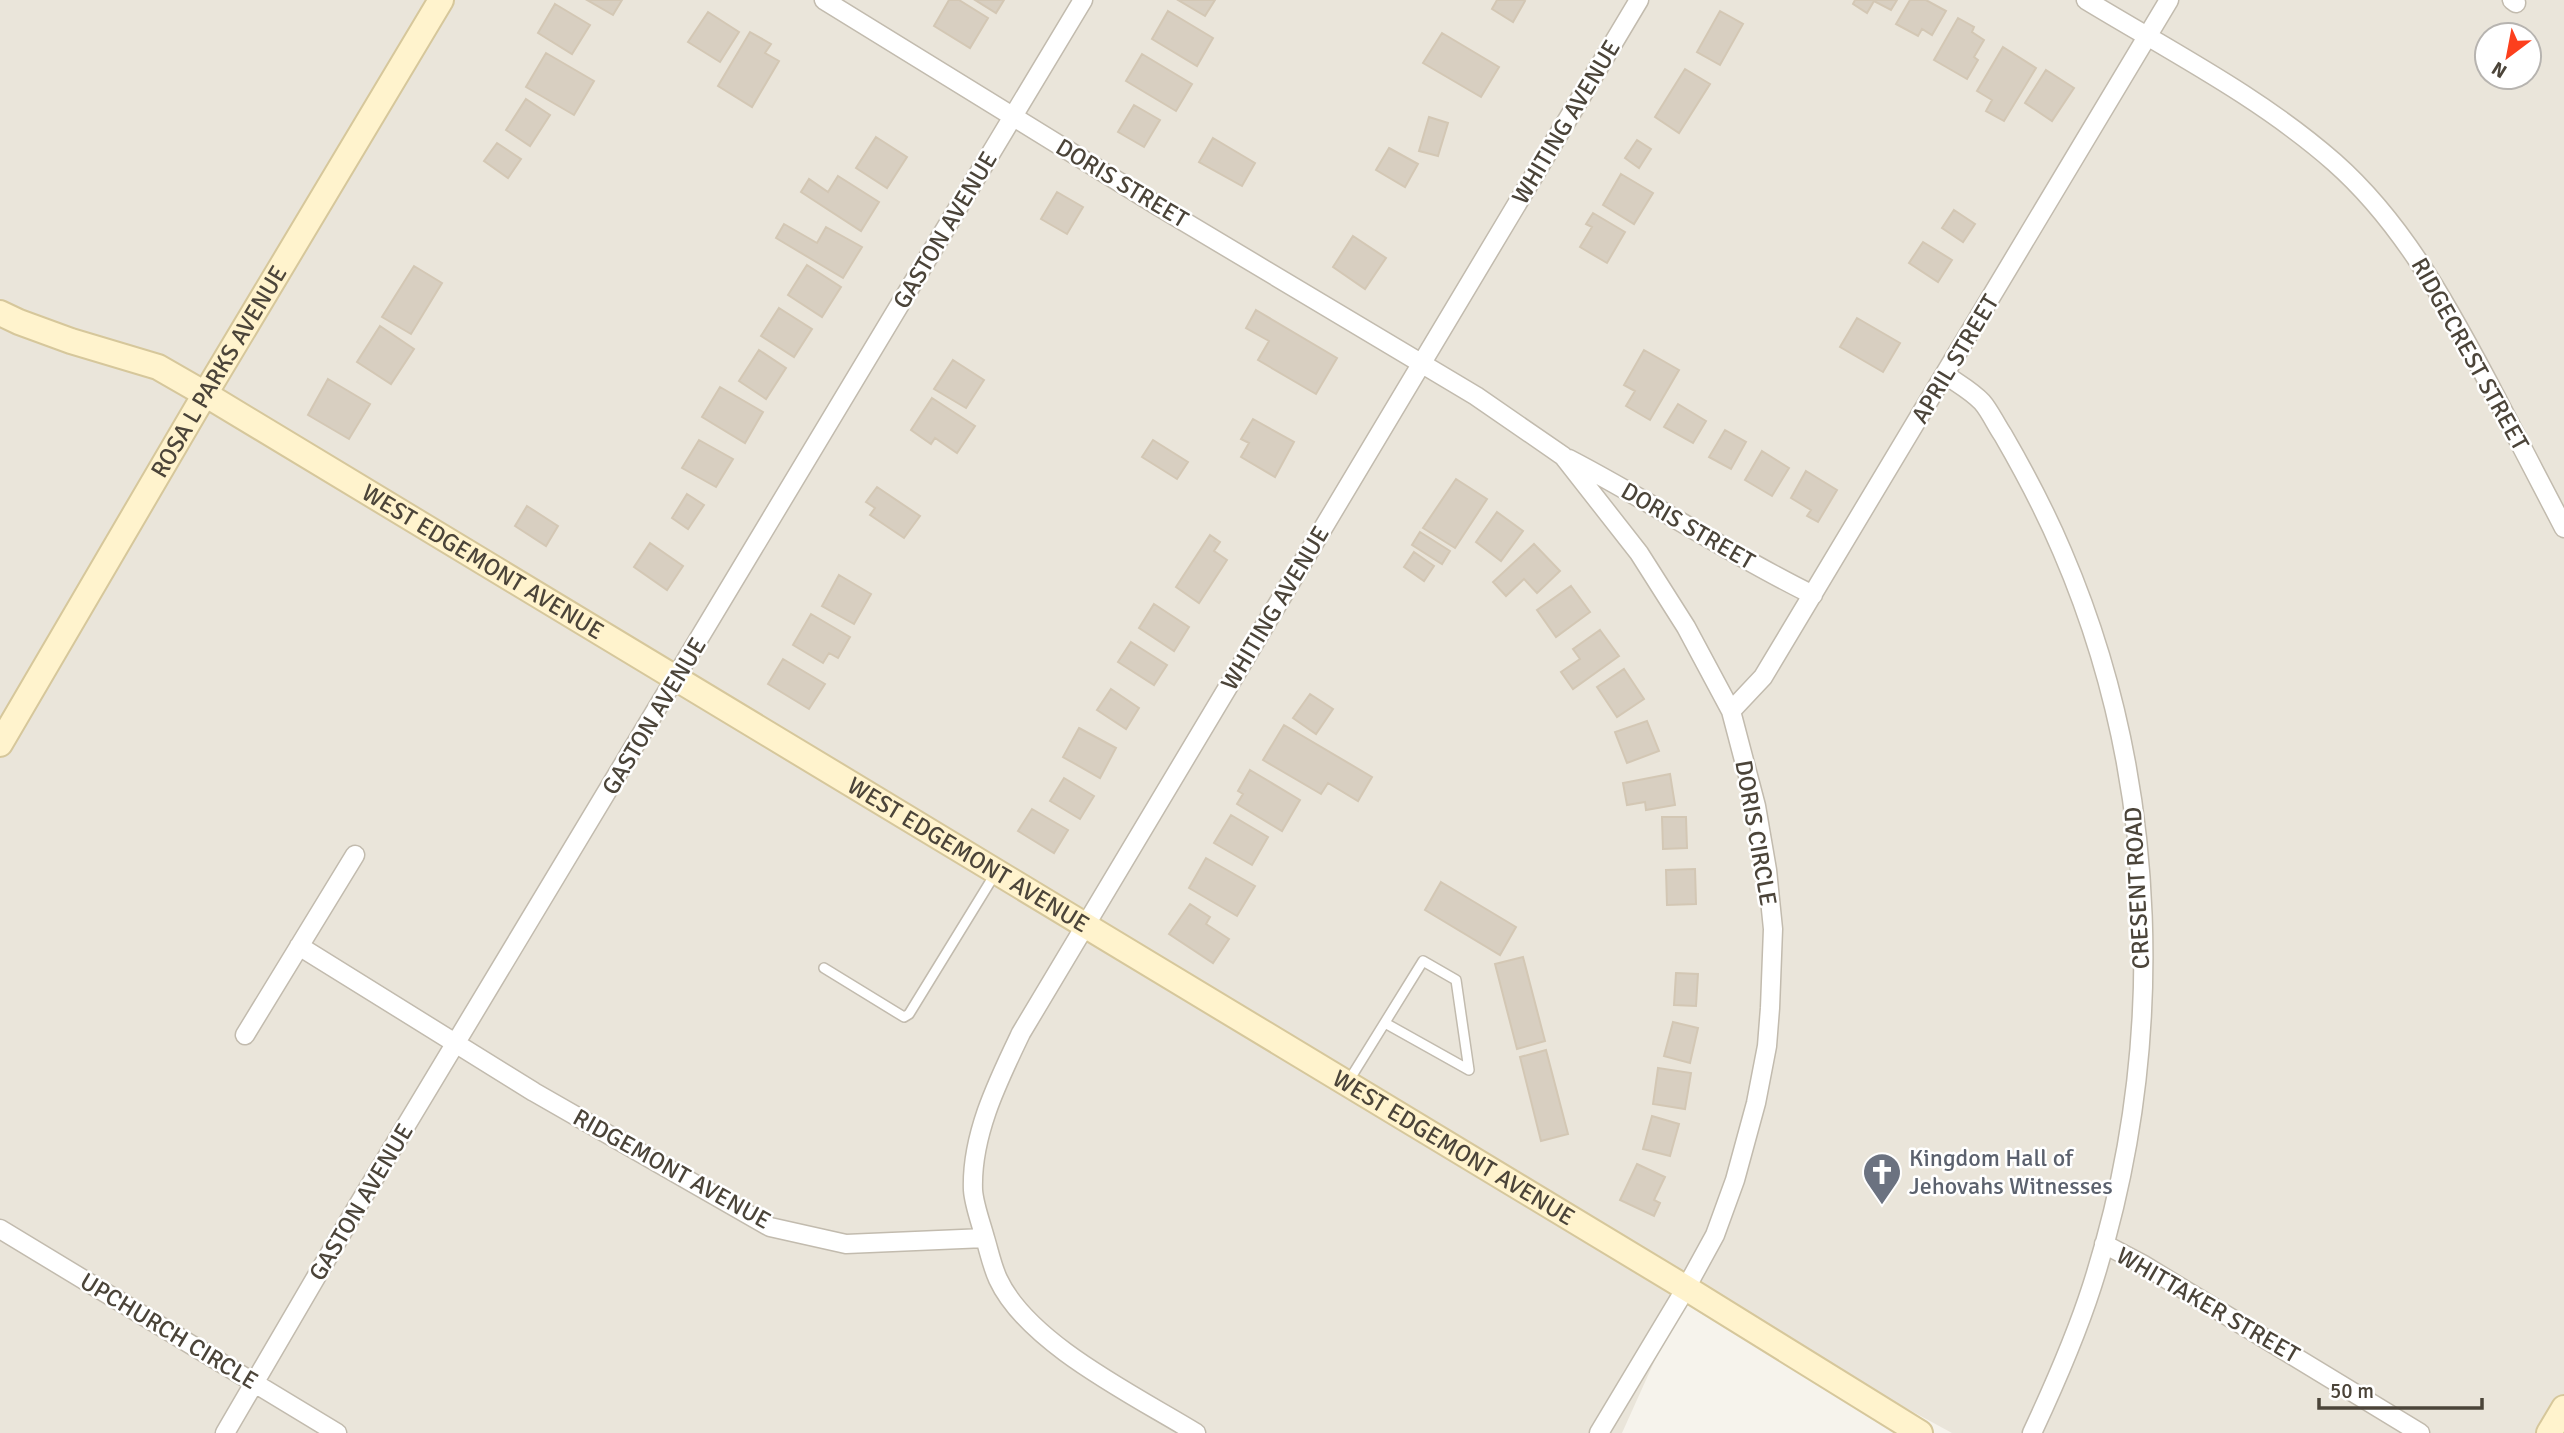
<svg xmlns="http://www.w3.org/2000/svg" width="2564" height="1433" font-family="Signika,sans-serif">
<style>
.residential{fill:#eae5da;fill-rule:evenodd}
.building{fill:#d8cfc1;stroke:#d3c7b4;stroke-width:2}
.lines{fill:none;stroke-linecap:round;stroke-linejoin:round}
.lane-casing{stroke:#c2bbae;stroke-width:12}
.street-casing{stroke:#c2bbae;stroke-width:21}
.secondary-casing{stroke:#d6c79b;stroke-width:28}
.lane{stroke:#fff;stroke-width:9}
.street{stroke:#fff;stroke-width:18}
.secondary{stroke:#fff3cd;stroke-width:24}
.labels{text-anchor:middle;stroke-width:5;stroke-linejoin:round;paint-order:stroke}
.street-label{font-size:24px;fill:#4b4439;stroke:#fff}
.worship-label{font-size:24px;fill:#5b616d;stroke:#fff;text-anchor:start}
</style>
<rect width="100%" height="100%" fill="#f6f3ec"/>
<!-- residential -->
<path class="residential" d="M0,0h2564v1433h-612l-265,-144 -65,144h-1622zM2487,35h42v42h-42z"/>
<!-- building -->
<path class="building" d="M587,0h35l-9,15z
M949,0h10l29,18 -18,30 -36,-22z
M975,0h29l-8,13z
M1178,0h37l-10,16z
M1497,0h26l2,1 -12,21 -21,-13z
M1855,0h42l-6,10 -17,-9 -7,12 -14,-9z
M1910,0h16l20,11 -14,24 -10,-6 -4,7 -22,-12z
M555,4l35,21 -18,29 -34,-21z
M1168,11l45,27 -16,28 -45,-27z
M1720,11l23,13 -23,41 -23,-13z
M708,12l31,20 -19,30 -32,-20z
M1958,18l16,9 -2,5 12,8 -10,17 4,3 -11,19 -33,-19z
M750,32l21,12 -6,9 14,8 -27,46 -34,-21z
M1442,33l57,34 -18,30 -58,-34z
M2003,47l33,21 -32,53 -18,-10 6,-11 -15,-9z
M546,53l48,28 -20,34 -48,-28z
M1142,54l50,30 -16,27 -50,-30z
M1685,69l25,15 -31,49 -24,-16z
M2046,70l28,18 -22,33 -27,-18z
M526,99l24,16 -20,31 -24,-16z
M1134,105l26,15 -16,27 -26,-15z
M1429,117l19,6 -10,33 -19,-5z
M876,137l31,20 -20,31 -31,-20z
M1213,138l42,25 -13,23 -43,-24z
M1637,140l14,9 -12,19 -14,-10z
M497,143l24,16 -13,19 -24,-17z
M1389,148l29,16 -13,23 -29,-17z
M1621,174l32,19 -19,31 -31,-19z
M838,176l41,26 -18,29 -60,-39 8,-13 19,13z
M1057,192l26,15 -16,27 -26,-15z
M1954,210l21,14 -12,18 -21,-14z
M1593,213l32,19 -18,31 -27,-16 12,-20 -6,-3z
M784,224l33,19 9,-16 36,20 -19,31 -67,-40z
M1353,236l33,22 -21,31 -32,-22z
M1923,242l29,18 -14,22 -29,-19z
M807,265l34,22 -19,30 -34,-22z
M414,266l28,17 -31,51 -29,-17z
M779,308l33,21 -18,28 -33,-21z
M1256,310l81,48 -21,36 -58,-34 11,-19 -23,-13z
M1857,318l43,25 -17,29 -43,-25z
M380,326l34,23 -23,35 -34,-22z
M759,350l27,18 -20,31 -27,-18z
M1644,350l35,20 -29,50 -24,-14 9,-15 -11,-6z
M953,360l31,20 -18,28 -32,-19z
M328,379l42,25 -21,35 -41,-24z
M720,387l43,25 -18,31 -43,-26z
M932,398l43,28 -18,27 -22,-15 -4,6 -20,-14z
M1678,404l28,17 -13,22 -29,-16z
M1253,419l41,23 -19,35 -34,-20 8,-14 -8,-4z
M1725,430l21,12 -15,27 -22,-12z
M699,440l34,19 -17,28 -34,-19z
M1153,440l35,22 -11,17 -35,-22z
M1762,451l27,17 -17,28 -27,-16z
M1806,471l31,19 -19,32 -11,-6 4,-6 -20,-12z
M1456,479l31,20 -32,49 -32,-20z
M877,487l43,29 -16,22 -34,-23 5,-7 -9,-6z
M687,494l17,11 -16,24 -16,-11z
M527,506l31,20 -12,20 -31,-20z
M1497,512l26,19 -22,30 -25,-19z
M1420,532l30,19 -8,13 -30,-19z
M1210,535l10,7 -6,9 13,9 -28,43 -23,-16z
M650,543l33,23 -16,24 -33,-23z
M1534,544l26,27 -23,22 -13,-14 -18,17 -13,-14z
M1414,552l20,14 -10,15 -20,-14z
M839,575l32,19 -17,30 -32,-18z
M1571,586l19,26 -34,25 -19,-27z
M1154,604l35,23 -15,24 -35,-23z
M811,614l39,23 -12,21 -9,-5 -6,10 -30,-18z
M1600,630l19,26 -46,33 -12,-17 19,-13 -7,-10z
M1131,642l36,23 -13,20 -36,-23z
M783,659l42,25 -16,25 -41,-25z
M1624,669l20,30 -27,18 -20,-30z
M1111,689l28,19 -13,21 -29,-19z
M1310,694l23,15 -17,25 -23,-16z
M1647,721l12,30 -32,12 -12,-31z
M1284,725l88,52 -14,24 -30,-18 -7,11 -58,-34z
M1079,728l37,20 -16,30 -37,-21z
M1250,770l50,30 -18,31 -45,-27 6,-10 -5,-3z
M1670,774l5,31 -29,5 -1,-8 -18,3 -4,-22z
M1064,778l30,18 -14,23 -30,-18z
M1032,809l36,21 -14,23 -36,-22z
M1231,815l37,22 -16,28 -38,-22z
M1662,817h24l1,31 -24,1z
M1206,858l49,28 -18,30 -48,-28z
M1695,869l1,35 -29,1 -1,-35z
M1441,882l75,45 -16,28 -75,-45z
M1190,904l20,13 -4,7 23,15 -16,24 -44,-29z
M1523,957l22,84 -28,8 -22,-85z
M1676,973l22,1 -2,32 -22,-1z
M1673,1022l25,6 -8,35 -26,-7z
M1546,1050l22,84 -27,7 -21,-84z
M1658,1068l33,5 -6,36 -32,-5z
M1652,1116l27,8 -9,32 -27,-7z
M1637,1164l28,13 -11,23 6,3 -6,13 -34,-16z"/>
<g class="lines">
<defs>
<path id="lane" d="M824,968l80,49 5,-3 86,-140
M1348,1082l75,-121 33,19 13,90 -84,-47"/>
<path id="street" d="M824,0l334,206 318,190 87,60 76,97 47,74 45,84 25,95 11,64 6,59 -3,79 -3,38 -11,57 -21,77 -20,55 -29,53 -87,145
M2086,0c84,51 174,97 248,162 68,60 112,141 154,220 25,49 51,97 76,146
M2512,0l4,3
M1946,375c11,8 26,16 36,27 8,9 14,23 21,33 22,38 42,76 59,116 99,230 106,498 30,735 -16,50 -38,100 -60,147
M1569,459c83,43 160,95 244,136
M1731,711l32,-34 406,-677
M299,946l235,146 236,135 76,17 139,-6c4,13 7,28 13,41 30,65 138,117 198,154
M245,1035l110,-180
M0,1229l337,204
M985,1238c-4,-15 -11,-33 -12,-48 -2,-55 25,-109 48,-157l618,-1033
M2104,1244l38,20 278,169
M225,1433l132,-226 726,-1207"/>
<g id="secondary">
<path id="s1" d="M0,313l19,9 52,19 87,26 47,27 1481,894 234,145"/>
<path id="s2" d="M0,744l205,-350 236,-394"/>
<path d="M2549,1433l15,-25"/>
</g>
</defs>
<!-- lane casing -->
<use href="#lane" class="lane-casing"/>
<!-- street casing -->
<use href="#street" class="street-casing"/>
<!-- secondary casing -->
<use href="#secondary" class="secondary-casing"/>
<!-- lane -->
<use href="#lane" class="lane"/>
<!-- street -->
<use href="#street" class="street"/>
<!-- secondary -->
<use href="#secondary" class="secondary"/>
</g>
<!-- icons -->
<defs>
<symbol id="church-pin" viewBox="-11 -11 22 30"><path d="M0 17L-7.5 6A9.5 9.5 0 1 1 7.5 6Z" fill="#6b7280" stroke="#fff"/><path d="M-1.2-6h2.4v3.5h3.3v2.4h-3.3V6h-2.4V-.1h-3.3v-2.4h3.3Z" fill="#fff"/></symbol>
</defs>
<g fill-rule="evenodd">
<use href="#church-pin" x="1860" y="1150" width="44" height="60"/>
</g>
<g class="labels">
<!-- street labels -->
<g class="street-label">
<text transform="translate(1566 122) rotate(-59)" y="8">WHITING AVENUE</text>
<text transform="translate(1122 183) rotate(31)" y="8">DORIS STREET</text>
<text transform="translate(945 230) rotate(-59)" y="8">GASTON AVENUE</text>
<text transform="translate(2470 354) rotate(61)" y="8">RIDGECREST STREET</text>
<text transform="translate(1955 359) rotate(-59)" y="8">APRIL STREET</text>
<text dy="8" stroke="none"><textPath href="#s2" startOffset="432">ROSA L PARKS AVENUE</textPath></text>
<text transform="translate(1688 526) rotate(30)" y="8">DORIS STREET</text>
<text dy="8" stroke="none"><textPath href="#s1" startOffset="546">WEST EDGEMONT AVENUE</textPath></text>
<text transform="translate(1275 608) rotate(-59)" y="8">WHITING AVENUE</text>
<text transform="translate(654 716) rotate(-59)" y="8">GASTON AVENUE</text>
<text transform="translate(1756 833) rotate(80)" y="8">DORIS CIRCLE</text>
<text dy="8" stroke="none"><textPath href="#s1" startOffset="1113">WEST EDGEMONT AVENUE</textPath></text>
<text transform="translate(2137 888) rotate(-93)" y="8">CRESENT ROAD</text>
<text dy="8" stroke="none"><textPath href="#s1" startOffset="1680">WEST EDGEMONT AVENUE</textPath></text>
<text transform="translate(672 1169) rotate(29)" y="8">RIDGEMONT AVENUE</text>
<text transform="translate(361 1202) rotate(-59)" y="8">GASTON AVENUE</text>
<text transform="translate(2208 1305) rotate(30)" y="8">WHITTAKER STREET</text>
<text transform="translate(169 1331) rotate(31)" y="8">UPCHURCH CIRCLE</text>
</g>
<!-- worship labels -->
<g class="worship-label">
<text x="1909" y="1166">Kingdom Hall of<tspan x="1909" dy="28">Jehovahs Witnesses</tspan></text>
</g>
</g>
<!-- north arrow -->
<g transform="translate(2508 56) rotate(212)"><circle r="33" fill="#ffffff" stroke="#b7b4b0" stroke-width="2"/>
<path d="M0-5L12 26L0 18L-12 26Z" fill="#fc3f1d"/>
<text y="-10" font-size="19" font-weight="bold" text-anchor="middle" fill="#4b4439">N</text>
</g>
<!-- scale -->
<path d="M2319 1398v10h163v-10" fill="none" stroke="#4b4439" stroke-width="3.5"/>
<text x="2330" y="1398" font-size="21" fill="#4b4439" stroke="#ffffff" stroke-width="5" paint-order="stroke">50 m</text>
</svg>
